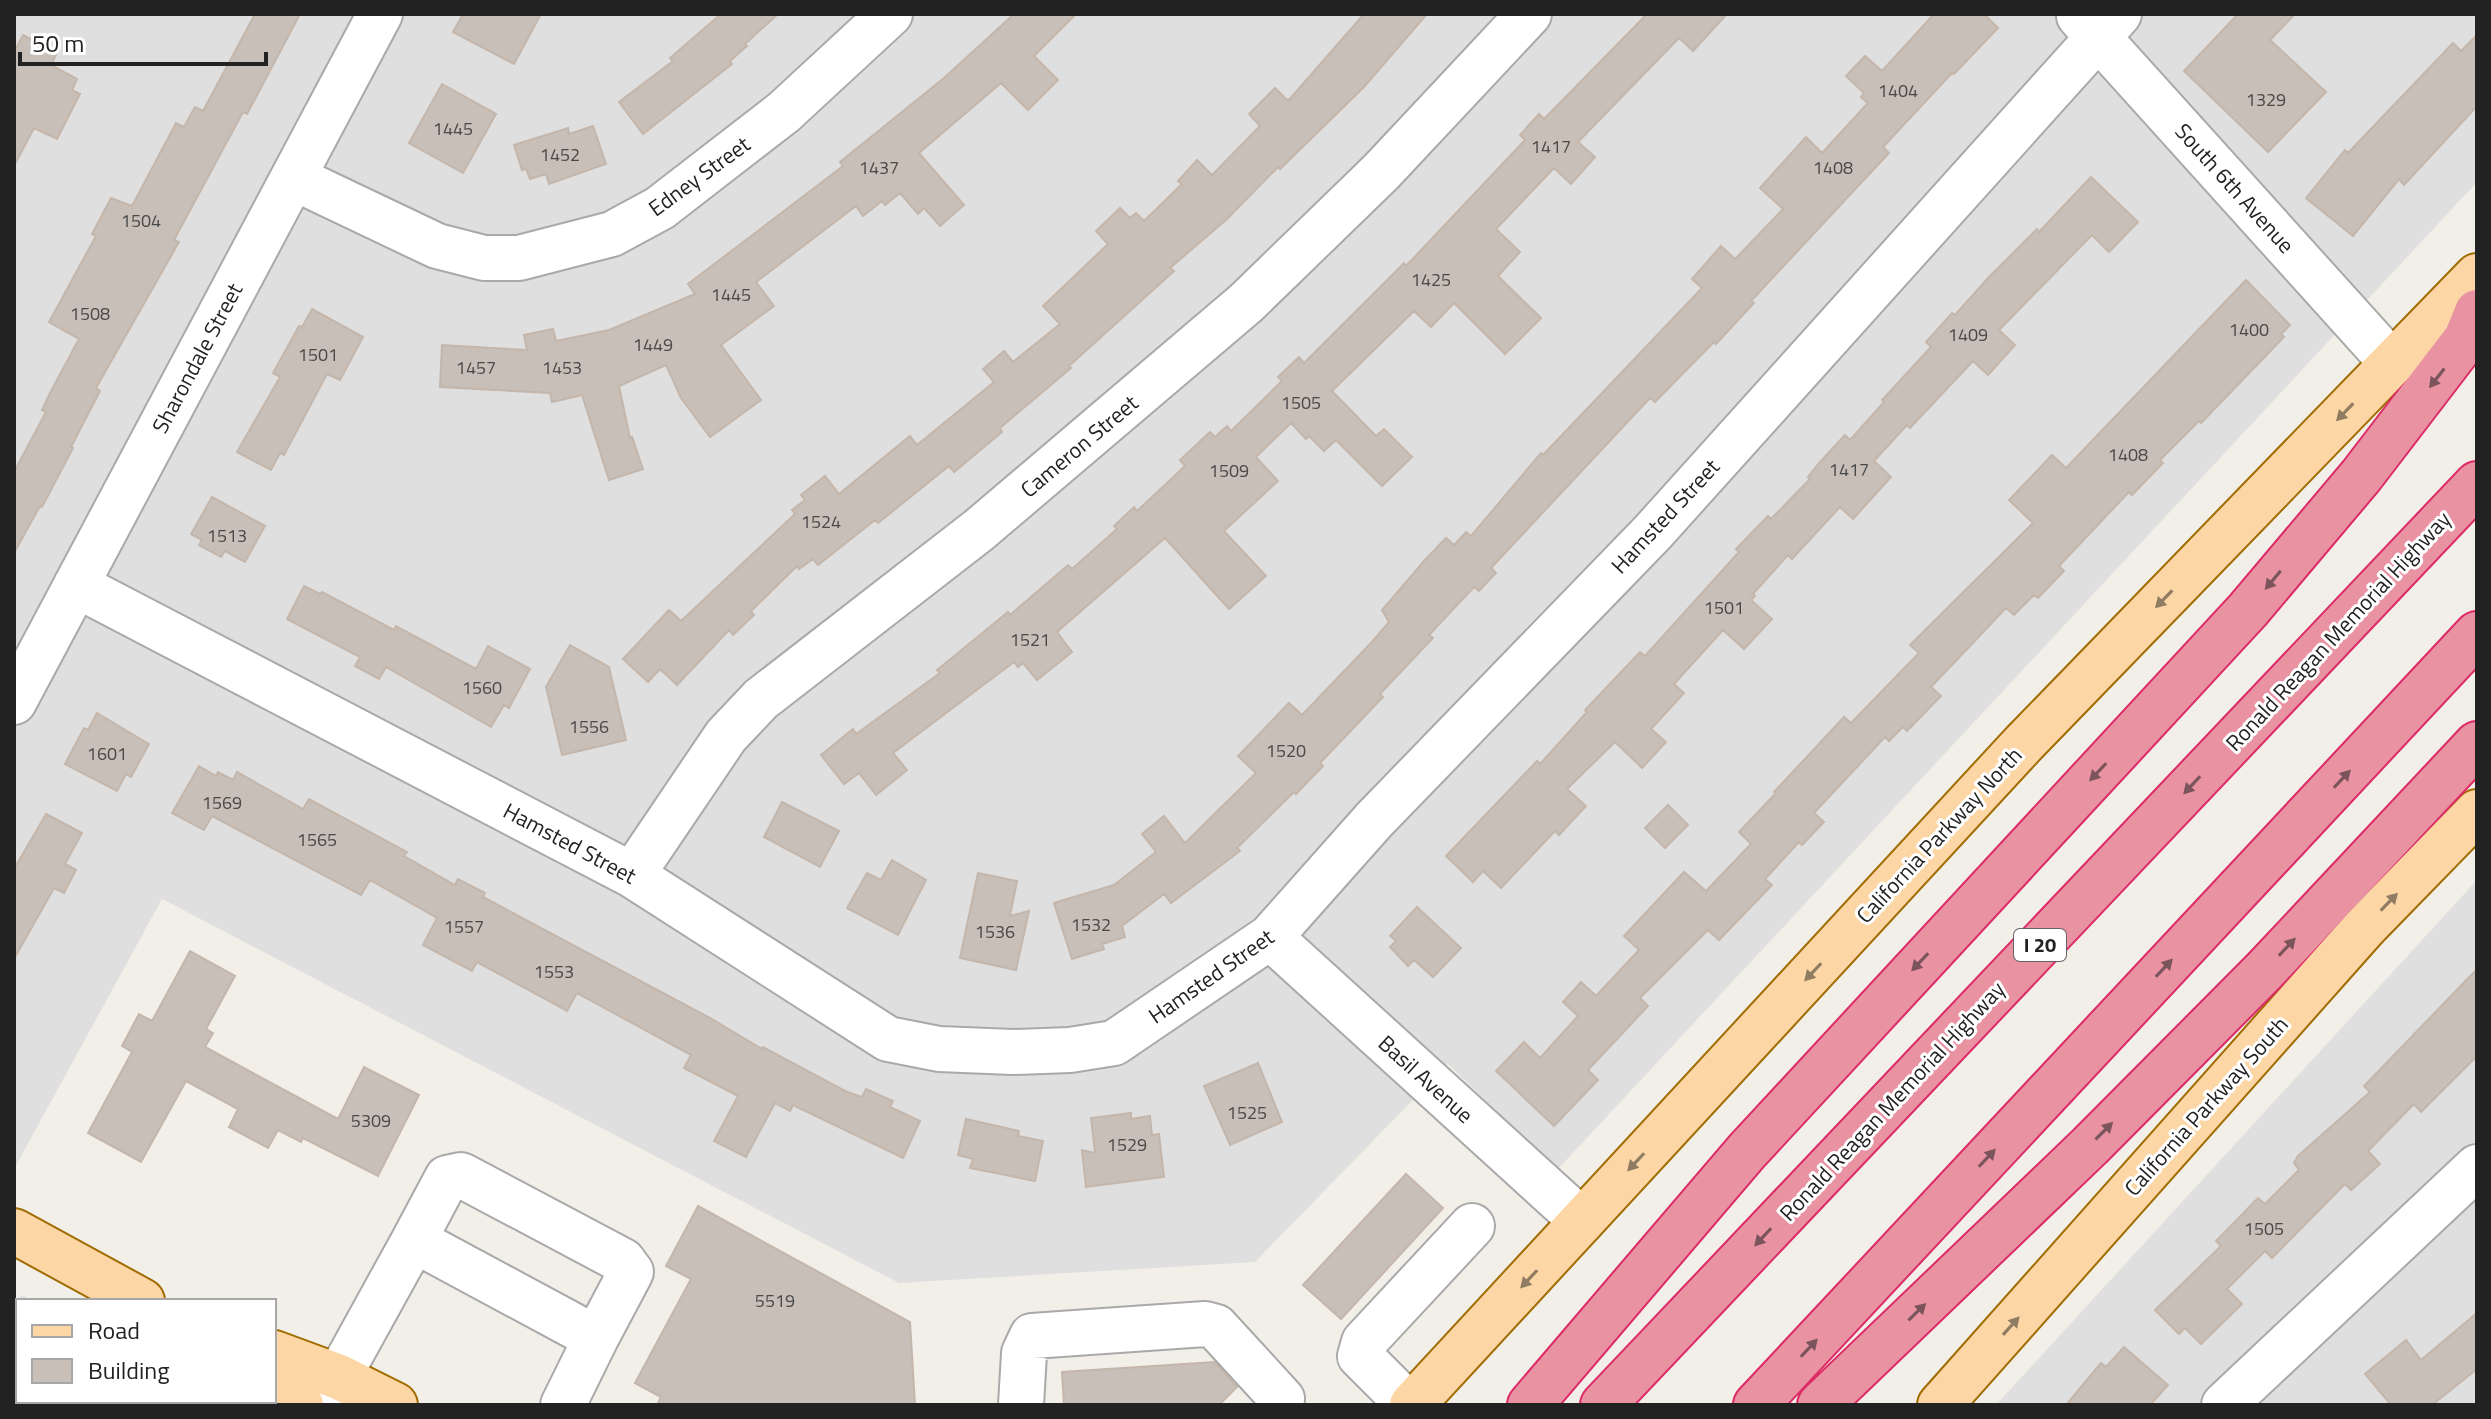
<svg xmlns="http://www.w3.org/2000/svg" width="2491" height="1419" font-family="'Titillium Web',sans-serif">
<style>
.residential{fill:#e0dfdf}
.building{fill:#c7bfb8;stroke:#c4b6ab;stroke-width:2}
.lines{fill:none;stroke-linecap:round;stroke-linejoin:round}
.minor-casing{stroke:#a9a9a9;stroke-width:48}
.major-casing{stroke:#a06b00;stroke-width:48}
.highway-casing{stroke:#dc2a67;stroke-width:48}
.minor{stroke:#fff;stroke-width:44}
.major{stroke:#fcd6a4;stroke-width:44}
.highway{stroke:#e892a2;stroke-width:44}
.oneway{fill:#7b545c}
.oneway2{fill:#8f7c63}
.labels{text-anchor:middle;stroke-width:6;stroke-linejoin:round;paint-order:stroke}
.number-label{font-size:18px;fill:#4b4948}
.shield{fill:#fff;stroke:#646464;stroke-width:2}
.shield-label{font-size:20px;font-weight:bold;fill:#222}
.street-label{font-size:22px;fill:#222;stroke:#fff}
</style>
<rect width="100%" height="100%" fill="#f2efe9"/>
<!-- residential -->
<path class="residential" d="M14,14h2463v168l-920,988 -109,-106 -193,198 -356,21 -737,-384 -148,270z
M2477,880v525h-481z
M22,1295l11,6h-15v100h184l7,4h-195v-101z"/>
<!-- building -->
<path class="building" d="M255,14h45l-53,100 -4,-2 -69,128 5,2 -83,146 4,3 -29,56 2,1 -31,59 -2,-1 -26,47v-81l32,-60 -4,-2 8,-17 29,-54 -30,-17 47,-86 -4,-2 19,-36 21,8 44,-83 8,4 11,-20 8,4z
M463,14h78l-27,50 -61,-32z
M721,14h57l-33,30 2,2 -17,15 2,3 -89,70 -24,-32 54,-41 -3,-3z
M1014,14h62l-42,42 24,24 -30,30 -27,-27 -82,70 45,52 -24,21 -16,-18 -6,6 -18,-21 -15,12 -3,-4 -19,15 -7,-10 -100,76 18,24 -53,39 40,55 -51,37 -29,-39 -15,-33 -47,21 11,52 2,-1 11,32 -34,11 -27,-85 -30,7 -2,-9 -110,-6 2,-42 85,5 -3,-15 29,-6 3,12 53,-11 86,-36 -7,-10 155,-118 -3,-4 104,-84z
M1364,14h63l-63,73 -84,82 -2,-2 -51,52 -57,49 4,3 -105,95 2,2 -71,60 2,4 -48,40 -5,-6 -71,57 -3,-3 -57,45 -5,-6 -14,10 -2,-3 -46,45 3,4 -21,20 -4,-5 -52,55 -17,-16 -12,13 -25,-23 46,-49 12,11 114,-107 -3,-4 13,-10 -4,-5 24,-19 14,18 71,-58 7,9 77,-63 -11,-13 21,-18 9,11 47,-38 -17,-18 65,-62 -12,-13 24,-23 10,10 6,-5 8,8 38,-37 -4,-3 19,-21 15,15 48,-49 -11,-12 26,-26 13,13z
M1647,14h80l-34,37 -14,-13 -101,104 17,15 -24,27 -17,-16 -58,61 24,23 -22,24 43,42 -36,36 -51,-51 -23,24 -17,-16 -82,80 44,45 8,-7 28,28 -30,29 -46,-46 -12,11 -15,-15 -3,3 -15,-16 -35,34 22,24 -54,50 42,45 -37,33 -64,-71 -108,94 15,20 -35,28 -14,-17 -5,4 -4,-5 -121,91 14,17 -31,25 -17,-22 -15,11 -23,-29 32,-26 3,5 84,-61 -3,-3 71,-58 2,3 58,-50 4,4 45,-40 -3,-3 20,-19 3,4 48,-45 -5,-6 30,-28 5,5 12,-11 4,5 51,-50 -4,-4 21,-20 5,6 100,-100 2,3 119,-126 -5,-5 19,-21 5,5z
M1934,14h50l14,14 -44,46 -2,-1 -69,74 6,6 -138,148 3,2 -38,41 -2,-2 -59,60 -5,-4 -159,170 5,5 -17,18 -5,-4 -45,48 4,3 -53,56 3,3 -63,66 3,3 -27,28 -2,-2 -57,56 3,3 -69,52 -7,-9 -42,32 3,11 -23,7 2,5 -32,10 -18,-56 60,-18 42,-33 -14,-18 22,-18 21,27 71,-70 -18,-17 51,-53 13,12 69,-72 18,-21 -7,-12 42,-49 22,-23 8,7 12,-13 5,4 70,-83 2,2 159,-167 -10,-9 29,-33 14,13 48,-50 -23,-21 46,-51 16,16 46,-50 -7,-6 3,-4 -18,-17 19,-20 17,15z
M2238,14h57l-25,26 56,52 -58,60 -84,-81z
M23,35l34,18 -6,12 26,14 -5,11 8,4 -23,45 -23,-11 -20,38v-114z
M2477,35v71l-73,79 -5,-6 -46,57 -47,-38 39,-48 3,3 105,-110 8,8z
M442,84l54,30 -33,59 -54,-30z
M593,126l13,38 -57,20 -3,-10 -16,5 -4,-10 -4,1 -8,-25 54,-17 1,6z
M2091,177l47,45 -29,30 -17,-17 -93,95 16,15 -27,30 -15,-14 -63,67 -3,-3 -33,36 17,16 -38,42 -13,-12 -48,52 -4,-4 -35,39 2,2 -4,4 21,19 -28,30 -21,-19 -49,54 10,9 -33,36 15,13 -24,26 -27,-26 -48,47 19,17 -27,29 -4,-4 -54,57 -18,-17 -10,11 -27,-26 91,-95 3,3 47,-52 -2,-2 55,-58 5,4 94,-104 -3,-3 32,-33 3,3 39,-40 -2,-2 12,-15 25,-27 5,5 34,-38 -2,-2 49,-53 -5,-5 26,-29 3,2 33,-37 49,-49 2,3z
M2246,280l44,45 -9,9 3,3 -83,86 -2,-2 -39,39 3,3 -31,32 -3,-3 -70,74 5,5 -26,27 -4,-3 -20,20 -8,-7 -75,79 10,9 -34,35 -4,-4 -14,14 -4,-4 -71,76 10,9 -22,23 -3,-3 -34,37 7,6 -53,55 -11,-10 -68,68 8,8 -60,64 10,10 -44,46 -58,-55 28,-29 16,16 38,-42 -15,-14 18,-20 15,14 43,-46 -15,-14 60,-64 22,19 45,-47 -12,-12 37,-39 -2,-1 70,-75 7,6 68,-70 -9,-8 123,-122 -24,-23 43,-45 14,13z
M312,309l51,28 -23,43 -13,-6 -43,81 -4,-2 -9,17 -34,-18 43,-75 -7,-4 26,-47 3,1z
M212,497l53,29 -20,36 -20,-11 -4,6 -22,-12 3,-5 -11,-6z
M304,586l16,8 2,-2 72,38 2,-4 80,43 12,-23 42,23 -21,39 -5,-3 -13,22 -105,-60 -7,12 -24,-13 5,-9 -73,-38z
M570,645l39,22 17,73 -64,15 -16,-68z
M97,713l52,31 -18,33 -5,-3 -9,17 -52,-27 19,-36 4,2z
M199,766l17,10 2,-4 15,8 4,-8 66,37 6,-10 98,53 -3,4 51,29 3,-6 27,14 -2,4 229,122 50,30 1,-2 84,45 15,5 4,-8 27,12 -3,6 30,14 -17,37 -110,-53 -3,6 -15,-8 -29,54 -32,-16 24,-45 -54,-28 7,-13 -114,-62 -10,18 -90,-49 -5,9 -49,-26 14,-27 -67,-38 -9,15 -149,-79 -8,14 -32,-17z
M782,802l57,29 -19,36 -56,-30z
M1668,805l20,20 -23,23 -20,-20z
M46,814l36,19 -17,31 11,6 -12,23 -10,-5 -40,71v-90z
M892,860l34,20 -28,55 -51,-27 20,-35 14,7z
M978,873l39,8 -7,35 19,-5 -13,59 -56,-12z
M1417,907l44,41 -28,29 -19,-17 -6,6 -18,-19 6,-6 -6,-5z
M190,951l45,25 -29,53 7,4 -8,14 133,72 26,-52 55,28 -41,81 -75,-38 -2,4 -23,-12 -10,18 -39,-21 9,-18 -52,-28 -45,81 -53,-29 44,-81 -10,-6 17,-32 13,7z
M2477,969v87l-56,56 -7,-8 -46,47 12,13 -29,26 -6,-6 -73,74 -7,-7 -38,38 15,15 -41,40 -16,-16 -6,6 -24,-24 66,-64 -5,-5 42,-43 7,6 34,-34 -5,-7 4,-7 72,-64 -6,-6z
M1258,1063l24,59 -52,23 -26,-59z
M1131,1113v6l19,-3 2,19 7,-1 5,43 -78,10 -4,-37 13,3 -4,-35z
M966,1119l53,12 -1,5 25,5 -8,40 -65,-13 3,-9 -15,-4z
M1406,1174l37,34 -102,111 -38,-34z
M698,1206l212,116 5,83h-258l4,-8 -26,-14 56,-104 -25,-13z
M2477,1313v56l-45,36h-41l-26,-31 41,-34 15,20z
M2124,1347l44,38 -18,20h-84l35,-42 5,4z
M1215,1362l22,25 -18,18h-155l-2,-33z"/>
<g class="lines">
<defs>
<path id="minor" d="M2079,16l313,347
M294,178l143,68 47,12h35l93,-24 48,-26 124,-96 106,-98
M76,585l556,290 256,164 51,10 74,3 57,-2 44,-7 156,-106 104,-117 279,-288 466,-518
M14,702l366,-688
M632,875l94,-139 35,-37 218,-169 267,-227 135,-131 148,-158
M1270,937l312,284
M414,1240l33,-62 14,-3 162,86 8,11 -35,66
M212,1405l4,-4
M323,1405l91,-165 182,98 -33,67
M1021,1405l3,-52 8,-17 173,-12 11,3 66,72 -1,6
M1409,1405l-49,-49 4,-14 108,-116
M2224,1405l253,-238"/>
<path id="major" d="M14,1231l128,70
M274,1353l65,24 56,28
M274,1384l27,21
M1412,1405l611,-661 454,-468
M1940,1405l425,-478 112,-115"/>
<path id="highway" d="M1530,1405l217,-254 501,-541 113,-134 105,-137 11,-27
M1603,1405l874,-921
M1756,1405l721,-771
M1820,1405l270,-259 175,-176 212,-226"/>
</defs>
<!-- minor casing -->
<use href="#minor" class="minor-casing"/>
<!-- major casing -->
<use href="#major" class="major-casing"/>
<!-- highway casing -->
<use href="#highway" class="highway-casing"/>
<!-- minor -->
<use href="#minor" class="minor"/>
<!-- major -->
<use href="#major" class="major"/>
<!-- highway -->
<use href="#highway" class="highway"/>
</g>
<!-- one-way arrows -->
<defs><path id="oneway-solid" d="M-6-.8H1V-3.2L6.5 0L1 3.2V.8H-6Z" transform="scale(2)"/></defs>
<g class="oneway">
<use href="#oneway-solid" transform="translate(2437 378) rotate(128)"/>
<use href="#oneway-solid" transform="translate(2273 580) rotate(130)"/>
<use href="#oneway-solid" transform="translate(2098 772) rotate(133)"/>
<use href="#oneway-solid" transform="translate(2342 779) rotate(-47)"/>
<use href="#oneway-solid" transform="translate(2192 785) rotate(133)"/>
<use href="#oneway-solid" transform="translate(2287 947) rotate(-47)"/>
<use href="#oneway-solid" transform="translate(1920 962) rotate(133)"/>
<use href="#oneway-solid" transform="translate(2164 968) rotate(-47)"/>
<use href="#oneway-solid" transform="translate(2104 1131) rotate(-45)"/>
<use href="#oneway-solid" transform="translate(1987 1158) rotate(-47)"/>
<use href="#oneway-solid" transform="translate(1763 1237) rotate(133)"/>
<use href="#oneway-solid" transform="translate(1917 1312) rotate(-44)"/>
<use href="#oneway-solid" transform="translate(1809 1348) rotate(-47)"/>
</g>
<g class="oneway2">
<use href="#oneway-solid" transform="translate(2345 412) rotate(134)"/>
<use href="#oneway-solid" transform="translate(2164 599) rotate(134)"/>
<use href="#oneway-solid" transform="translate(2389 902) rotate(-46)"/>
<use href="#oneway-solid" transform="translate(1813 972) rotate(133)"/>
<use href="#oneway-solid" transform="translate(1636 1162) rotate(133)"/>
<use href="#oneway-solid" transform="translate(1529 1279) rotate(133)"/>
<use href="#oneway-solid" transform="translate(2011 1326) rotate(-48)"/>
</g>
<g class="labels">
<!-- number labels -->
<g class="number-label">
<text x="1898" y="97">1404</text>
<text x="2266" y="106">1329</text>
<text x="453" y="135">1445</text>
<text x="1551" y="153">1417</text>
<text x="560" y="161">1452</text>
<text x="879" y="174">1437</text>
<text x="1833" y="174">1408</text>
<text x="141" y="227">1504</text>
<text x="1431" y="286">1425</text>
<text x="731" y="301">1445</text>
<text x="90" y="320">1508</text>
<text x="2249" y="336">1400</text>
<text x="1968" y="341">1409</text>
<text x="653" y="351">1449</text>
<text x="318" y="361">1501</text>
<text x="476" y="374">1457</text>
<text x="562" y="374">1453</text>
<text x="1301" y="409">1505</text>
<text x="2128" y="461">1408</text>
<text x="1849" y="476">1417</text>
<text x="1229" y="477">1509</text>
<text x="821" y="528">1524</text>
<text x="227" y="542">1513</text>
<text x="1724" y="614">1501</text>
<text x="1030" y="646">1521</text>
<text x="482" y="694">1560</text>
<text x="589" y="733">1556</text>
<text x="1286" y="757">1520</text>
<text x="107" y="760">1601</text>
<text x="222" y="809">1569</text>
<text x="317" y="846">1565</text>
<text x="1091" y="931">1532</text>
<text x="464" y="933">1557</text>
<text x="995" y="938">1536</text>
<text x="554" y="978">1553</text>
<text x="1247" y="1119">1525</text>
<text x="371" y="1127">5309</text>
<text x="1127" y="1151">1529</text>
<text x="2264" y="1235">1505</text>
<text x="775" y="1307">5519</text>
</g>
<!-- shield labels -->
<rect class="shield" x="2014" y="929" width="52" height="32" rx="6"/>
<g class="shield-label">
<text x="2040" y="952">I 20</text>
</g>
<!-- street labels -->
<g class="street-label">
<text transform="translate(699 176) rotate(-36)" y="8">Edney Street</text>
<text transform="translate(2235 188) rotate(48)" y="8">South 6th Avenue</text>
<text transform="translate(197 358) rotate(-62)" y="8">Sharondale Street</text>
<text transform="translate(1079 446) rotate(-40)" y="8">Cameron Street</text>
<text transform="translate(1665 516) rotate(-47)" y="8">Hamsted Street</text>
<text transform="translate(2338 631) rotate(-47)" y="8">Ronald Reagan Memorial Highway</text>
<text transform="translate(1939 835) rotate(-47)" y="8">California Parkway North</text>
<text transform="translate(570 843) rotate(28)" y="8">Hamsted Street</text>
<text transform="translate(1211 976) rotate(-35)" y="8">Hamsted Street</text>
<text transform="translate(1426 1079) rotate(42)" y="8">Basil Avenue</text>
<text transform="translate(1892 1101) rotate(-47)" y="8">Ronald Reagan Memorial Highway</text>
<text transform="translate(2206 1106) rotate(-48)" y="8">California Parkway South</text>
</g>
</g>
<!-- border -->
<rect width="2491" height="1419" fill="none" stroke="#222222" stroke-width="32"/>
<!-- legend -->
<rect x="16" y="1299" width="260" height="104" fill="#ffffff" stroke="#a7a7a7" stroke-width="2"/>
<rect x="32" y="1325" width="40" height="12" fill="#fcd6a4" stroke="#a7a7a7" stroke-width="2"/>
<text x="88" y="1339" font-size="24" fill="#222222">Road</text>
<rect x="32" y="1359" width="40" height="24" fill="#c7bfb8" stroke="#a7a7a7" stroke-width="2"/>
<text x="88" y="1379" font-size="24" fill="#222222">Building</text>
<!-- scale -->
<path d="M20 52v12h246v-12" fill="none" stroke="#222222" stroke-width="4"/>
<text x="32" y="52" font-size="24" fill="#222222" stroke="#ffffff" stroke-width="6" paint-order="stroke">50 m</text>
</svg>
